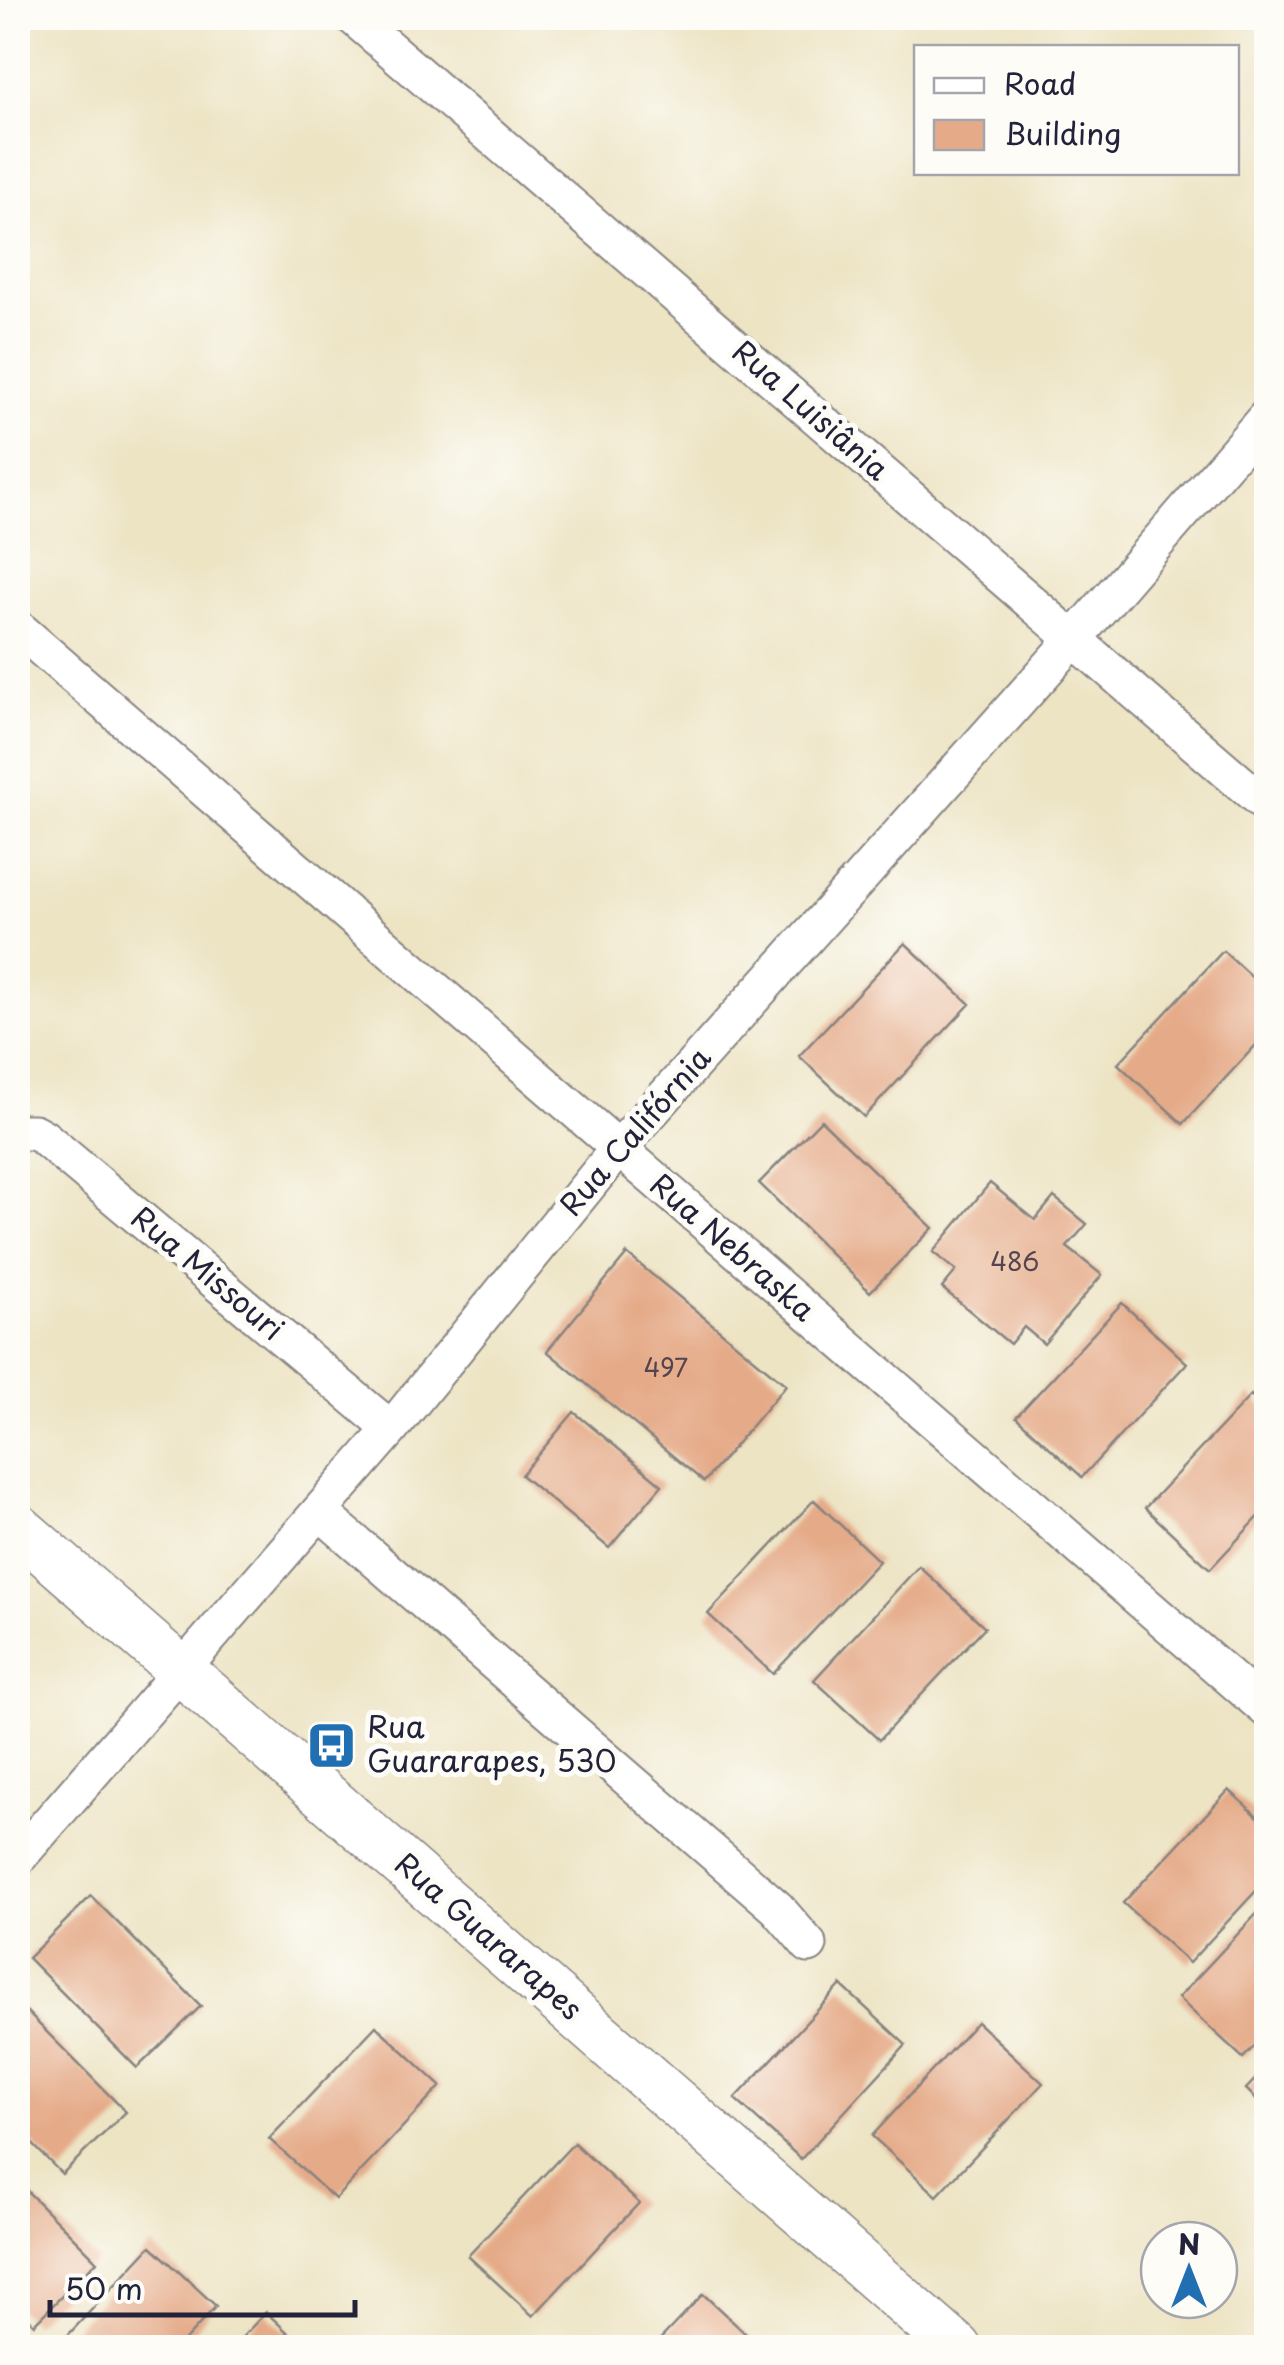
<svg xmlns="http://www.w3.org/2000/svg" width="1284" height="2365" font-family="'Playpen Sans',sans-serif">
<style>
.building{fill:#e5ab89}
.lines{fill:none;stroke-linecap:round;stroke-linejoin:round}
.street-casing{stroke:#888380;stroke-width:39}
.secondary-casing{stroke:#888380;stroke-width:51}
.street{stroke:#fff;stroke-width:35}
.secondary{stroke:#fff;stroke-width:48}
.labels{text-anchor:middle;stroke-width:10;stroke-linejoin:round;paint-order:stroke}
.number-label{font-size:25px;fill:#53444e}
.street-label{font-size:30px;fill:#22223b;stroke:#fdfcf7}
.poi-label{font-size:30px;fill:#22223b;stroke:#fdfcf7;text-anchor:start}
</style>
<rect width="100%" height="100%" fill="#fdfcf7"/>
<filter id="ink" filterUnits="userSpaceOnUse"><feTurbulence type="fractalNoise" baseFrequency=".01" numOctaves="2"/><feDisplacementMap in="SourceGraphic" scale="20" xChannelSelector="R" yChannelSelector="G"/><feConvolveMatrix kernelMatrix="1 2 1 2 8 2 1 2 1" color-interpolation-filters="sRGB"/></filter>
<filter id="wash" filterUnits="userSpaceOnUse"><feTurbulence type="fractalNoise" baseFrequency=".0048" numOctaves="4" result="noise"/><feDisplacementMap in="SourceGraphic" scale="40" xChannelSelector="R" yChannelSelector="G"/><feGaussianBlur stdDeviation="2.25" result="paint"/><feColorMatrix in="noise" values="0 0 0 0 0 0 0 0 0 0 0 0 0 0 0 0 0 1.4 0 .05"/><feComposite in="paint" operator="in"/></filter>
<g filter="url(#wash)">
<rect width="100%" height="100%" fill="#ede4c4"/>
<g id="blocks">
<!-- building -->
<path class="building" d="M905,943l65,61 -106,113 -65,-61z
M1223,951l43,39v44l-83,90 -65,-60z
M821,1120l112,108 -63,64 -111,-109z
M990,1183l45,37 19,-23 33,27 -20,23 35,28 -58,69 -20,-17 -14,17 -68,-56 14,-17 -23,-19z
M627,1254l159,131 -82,97 -157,-131z
M1122,1303l65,60 -105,114 -66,-60z
M1251,1395l15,15v99l-56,60 -65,-61z
M574,1412l88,73 -53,63 -88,-73z
M814,1500l65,61 -106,113 -65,-60z
M919,1566l66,61 -106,113 -65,-60z
M1229,1790l37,34v56l-77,83 -66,-60z
M91,1896l110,110 -64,62 -109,-110z
M1266,1904v130l-23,24 -65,-60z
M841,1985l65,60 -105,114 -66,-60z
M18,2003l108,109 -64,62 -44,-45z
M977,2022l66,61 -106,113 -65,-60z
M376,2026l65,60 -106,113 -66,-60z
M1266,2068v41l-20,-20z
M574,2143l65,60 -106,113 -65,-60z
M18,2182l79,79 -63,63 -16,-16z
M151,2246l65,60 -38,42h-122z
M703,2294l58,54h-109z
M266,2312l38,36h-72z"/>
</g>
</g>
<g filter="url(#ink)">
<use href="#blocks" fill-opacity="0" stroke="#888380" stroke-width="2.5"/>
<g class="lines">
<defs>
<path id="street" d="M354,18l912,787
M18,628l1248,1081
M18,1132h16l9,5 348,292
M320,1512l457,396 32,37
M18,1858l373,-429 226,-279 457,-511 192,-222"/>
<path id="secondary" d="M18,1528l939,820"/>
</defs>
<!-- street casing -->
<use href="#street" class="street-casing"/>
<!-- secondary casing -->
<use href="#secondary" class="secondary-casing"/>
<!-- street -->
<use href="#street" class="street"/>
<!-- secondary -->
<use href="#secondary" class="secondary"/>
</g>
</g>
<!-- icons -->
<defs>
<symbol id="bus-square" viewBox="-11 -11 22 22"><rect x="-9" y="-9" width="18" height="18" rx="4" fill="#1f6fb2" stroke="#fdfcf7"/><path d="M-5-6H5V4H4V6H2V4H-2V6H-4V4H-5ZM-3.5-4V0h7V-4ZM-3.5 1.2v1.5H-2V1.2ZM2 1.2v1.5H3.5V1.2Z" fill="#fff"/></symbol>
</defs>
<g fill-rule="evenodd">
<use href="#bus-square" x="304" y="1718" width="55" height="55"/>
</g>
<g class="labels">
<!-- number labels -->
<g class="number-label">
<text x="1015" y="1271">486</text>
<text x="666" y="1377">497</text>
</g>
<!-- street labels -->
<g class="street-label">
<text transform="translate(810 411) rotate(41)" y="10">Rua Luisiânia</text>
<text transform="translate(636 1132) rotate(-49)" y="10">Rua Califórnia</text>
<text transform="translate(732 1248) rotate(41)" y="10">Rua Nebraska</text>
<text transform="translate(207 1274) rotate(40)" y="10">Rua Missouri</text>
<text transform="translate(488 1937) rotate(41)" y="10">Rua Guararapes</text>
</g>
<!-- poi labels -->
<g class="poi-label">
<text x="367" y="1738">Rua<tspan x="367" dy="34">Guararapes, 530</tspan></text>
</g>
</g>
<!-- margin -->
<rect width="1284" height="2365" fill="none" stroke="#fdfcf7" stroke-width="60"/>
<!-- legend -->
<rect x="914" y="45" width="325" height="130" fill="#fdfcf7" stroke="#a5a5ac" stroke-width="2.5"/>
<rect x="934" y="78" width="50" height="15" fill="#ffffff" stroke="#a5a5ac" stroke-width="2.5"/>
<text x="1004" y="95" font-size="30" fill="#22223b">Road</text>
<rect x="934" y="120" width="50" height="30" fill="#e5ab89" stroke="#a5a5ac" stroke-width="2.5"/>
<text x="1004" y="145" font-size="30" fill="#22223b">Building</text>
<!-- north arrow -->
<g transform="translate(1189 2270)"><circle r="48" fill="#fdfcf7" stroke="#a5a5ac" stroke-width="2.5"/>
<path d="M0-8L18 38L0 25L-18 38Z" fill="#1f6fb2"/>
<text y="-15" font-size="28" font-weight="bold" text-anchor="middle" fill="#22223b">N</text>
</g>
<!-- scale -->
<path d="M50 2300v15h305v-15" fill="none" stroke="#22223b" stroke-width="5"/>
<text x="65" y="2300" font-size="30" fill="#22223b" stroke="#fdfcf7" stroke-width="8" paint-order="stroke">50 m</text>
</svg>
